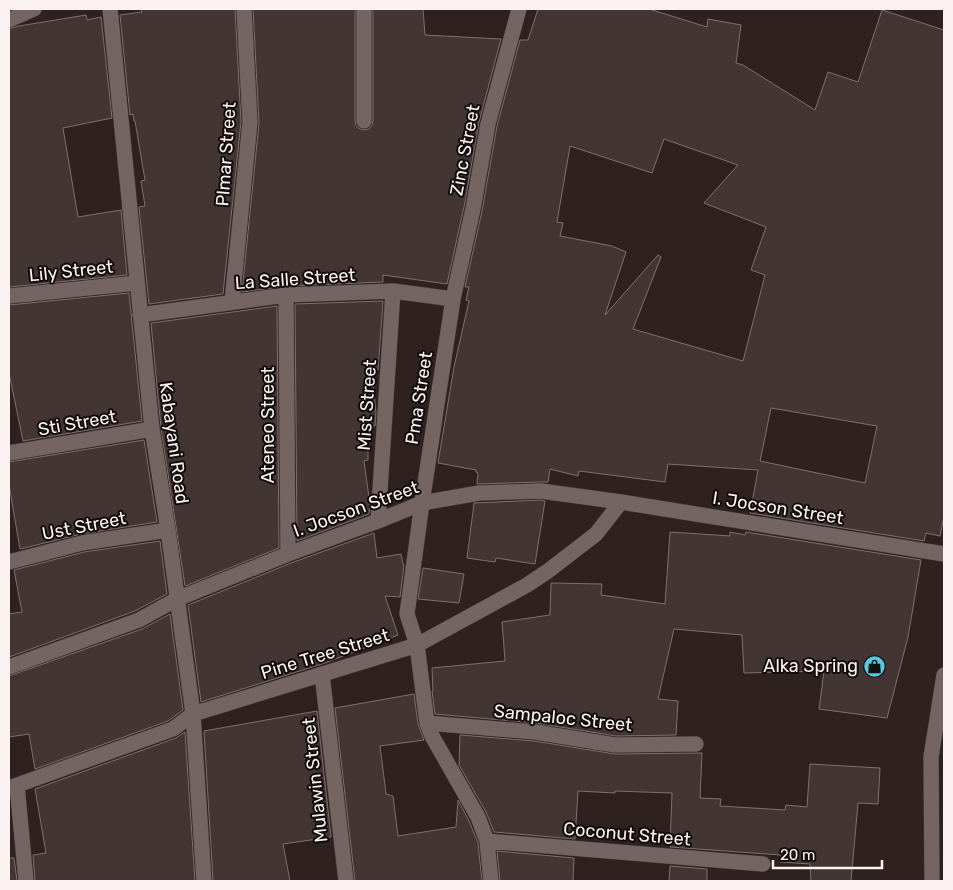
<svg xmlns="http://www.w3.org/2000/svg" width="953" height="890" font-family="Rubik,sans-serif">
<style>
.building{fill:#433534;stroke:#7f706e;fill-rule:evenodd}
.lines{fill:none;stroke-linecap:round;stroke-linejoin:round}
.minor-casing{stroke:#483e3c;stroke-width:16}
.minor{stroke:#746563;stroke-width:15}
.labels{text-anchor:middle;stroke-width:4;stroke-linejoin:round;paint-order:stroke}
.street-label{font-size:18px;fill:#fbf2f1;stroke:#120c0b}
.poi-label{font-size:18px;fill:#fbf2f1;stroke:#120c0b;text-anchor:end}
</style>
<rect width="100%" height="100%" fill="#2e211f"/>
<!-- building -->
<path class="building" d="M141,9h94l6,113 -18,172 -74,10 -10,-97 6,-1 -4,-25 4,-1 -10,-59h-1l-1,-7 -3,1 -10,-100 22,-3z
M253,9h102v112l1,5 4,3 4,1 5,-1 3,-4 1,-4v-112h50l2,26 76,4 -22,83 -15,85 -17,77 -64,-9v7l-97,4 -44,6 17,-169z
M538,9h111l58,18 1,-8 33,6 -5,38 7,2 72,45 13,-38 30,10 24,-72 62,20v486l-4,20 -14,-3 -2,8 -174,-28 8,-43 -90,-6 -3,18 -86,-11 -1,5 -28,-7 -2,13h-7l-64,2 1,-11 -2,-1v-2l-38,-7 16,-96 15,-66 -3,-1 3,-13h-4l17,-76 15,-85 23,-86h8zM664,139l74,26 -34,38 62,24 -15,43 14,5 -22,86 -110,-32 28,-72 -3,-2 -53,60 21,-63 -14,-6 -52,-10 3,-13 -6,-1 13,-76 82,27zM771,408l106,18 -12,57 -105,-22z
M86,15l1,5 14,-3 11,101 -49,10 15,89 43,-7 6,65 -118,12v-258l10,-3z
M129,293l13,128 -119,20 -14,-68v-68z
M383,301l-5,69 -6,1 4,42 -1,13h-7v34l-4,1 6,44 -1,9 -72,27 -2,-237z
M277,306l2,242 -94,38 -24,-158 -10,-105z
M144,440l13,82 -76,12 -61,15 -11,-64v-23z
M541,500l4,1 -10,63 -39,-6 -1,4 -28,-4 7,-55z
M670,532l60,4v-4l15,3 1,-3 175,28 -13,77 -21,81 -68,-9 5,-38 -80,2 -2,-38 -68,-6 -16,70 20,2 -2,34 -60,1 -80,-13 -101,-9 -3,-23h1l-1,-23 73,-7 -3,-39 48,-7 1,-32 51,1 -1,11 64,9z
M374,533l3,25 24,-4 2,10 1,1 -4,32 -15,-1 13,39 -73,28 -124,39 -13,-97 103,-42z
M160,541l7,53 -32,17 -126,46v-43l13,-2 -8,-42 70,-18z
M423,568l41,6 -5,29 -41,-4z
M170,614l13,96 -15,11 -133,48 -6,-35 -20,3v-61l133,-47z
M414,694l4,30 6,16 -44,6 6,48 7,2 5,40 58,-9 2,-27 11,21 9,22 4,38h-127l-20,-173z
M317,711l14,126 -48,7 7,37h-77l-9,-150z
M185,732l10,149h-160l-2,-26 13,-2 -11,-64 141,-51z
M460,735l74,6 81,13 87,-1 -2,45 21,1 -1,7 65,4 1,-5 21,2 3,-43 70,4 -2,36 -20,-1 -7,78h-40l-1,-17 -30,-2 1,-7 -111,-8 2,-54 -57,-2v2l-37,-2 -3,48 -81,-7 -8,-20 -27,-47z
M497,851l77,7 -1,23h-73z
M9,858h5l3,23h-8z
M670,866l37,3v12h-38z"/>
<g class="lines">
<defs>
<path id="minor" d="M110,9l42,420 16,101 25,184 11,167
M9,20l25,-11
M364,121v-112
M286,295l2,259
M9,296l128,-13
M232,302l18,-180 -6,-113
M140,315l146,-20 107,-4 60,8
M9,453l143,-24
M378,521l15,-230
M9,562l73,-19 86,-13
M9,667l130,-47 38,-21 111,-45 90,-33 44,-18 57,-10 62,-2 80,11 323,52
M322,674l24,207
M427,723l108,9 80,13 81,-1
M17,785l9,96
M9,788l164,-59 20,-15 224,-69 110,-60 21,-14 48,-37 25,-32
M487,841l276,23
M491,881l-4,-40 -9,-24 -46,-81 -5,-13 -10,-78 -10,-31 15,-111 31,-204 20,-90 15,-85 31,-115
M932,881l-1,-124 13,-82"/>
</defs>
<!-- minor casing -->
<use href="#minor" class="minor-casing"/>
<!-- minor -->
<use href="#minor" class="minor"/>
</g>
<!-- icons -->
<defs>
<symbol id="shop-disc" viewBox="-11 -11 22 22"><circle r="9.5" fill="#56c9e1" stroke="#120c0b"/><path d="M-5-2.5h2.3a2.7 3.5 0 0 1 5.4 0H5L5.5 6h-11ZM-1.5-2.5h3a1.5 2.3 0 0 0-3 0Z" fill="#111"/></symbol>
</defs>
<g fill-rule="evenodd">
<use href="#shop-disc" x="862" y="654" width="25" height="25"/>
</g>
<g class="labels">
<!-- street labels -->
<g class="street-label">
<text transform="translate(465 150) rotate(-79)" y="6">Zinc Street</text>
<text transform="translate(226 154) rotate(-86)" y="6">Plmar Street</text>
<text transform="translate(71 271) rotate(-6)" y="6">Lily Street</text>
<text transform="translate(295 279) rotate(-4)" y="6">La Salle Street</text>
<text transform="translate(419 398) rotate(-81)" y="6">Pma Street</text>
<text transform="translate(367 405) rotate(-86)" y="6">Mist Street</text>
<text transform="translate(77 423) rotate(-10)" y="6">Sti Street</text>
<text transform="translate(268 425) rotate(-90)" y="6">Ateneo Street</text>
<text transform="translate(174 443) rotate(82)" y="6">Kabayani Road</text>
<text transform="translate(778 508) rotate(9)" y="6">I. Jocson Street</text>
<text transform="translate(356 509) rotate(-20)" y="6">I. Jocson Street</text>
<text transform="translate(84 526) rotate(-11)" y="6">Ust Street</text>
<text transform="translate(325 654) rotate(-17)" y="6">Pine Tree Street</text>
<text transform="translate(563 718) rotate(6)" y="6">Sampaloc Street</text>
<text transform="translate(315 780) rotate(-96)" y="6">Mulawin Street</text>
<text transform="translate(627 834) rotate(5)" y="6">Coconut Street</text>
</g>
<!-- poi labels -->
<g class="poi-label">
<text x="858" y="672">Alka Spring</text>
</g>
</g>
<!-- border -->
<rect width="953" height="890" fill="none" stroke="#fbf2f1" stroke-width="20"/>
<!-- scale -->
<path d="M773 860v8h109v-8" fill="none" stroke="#fbf2f1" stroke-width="2.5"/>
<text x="780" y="860" font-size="15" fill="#fbf2f1" stroke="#120c0b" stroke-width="4" paint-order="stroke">20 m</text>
</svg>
